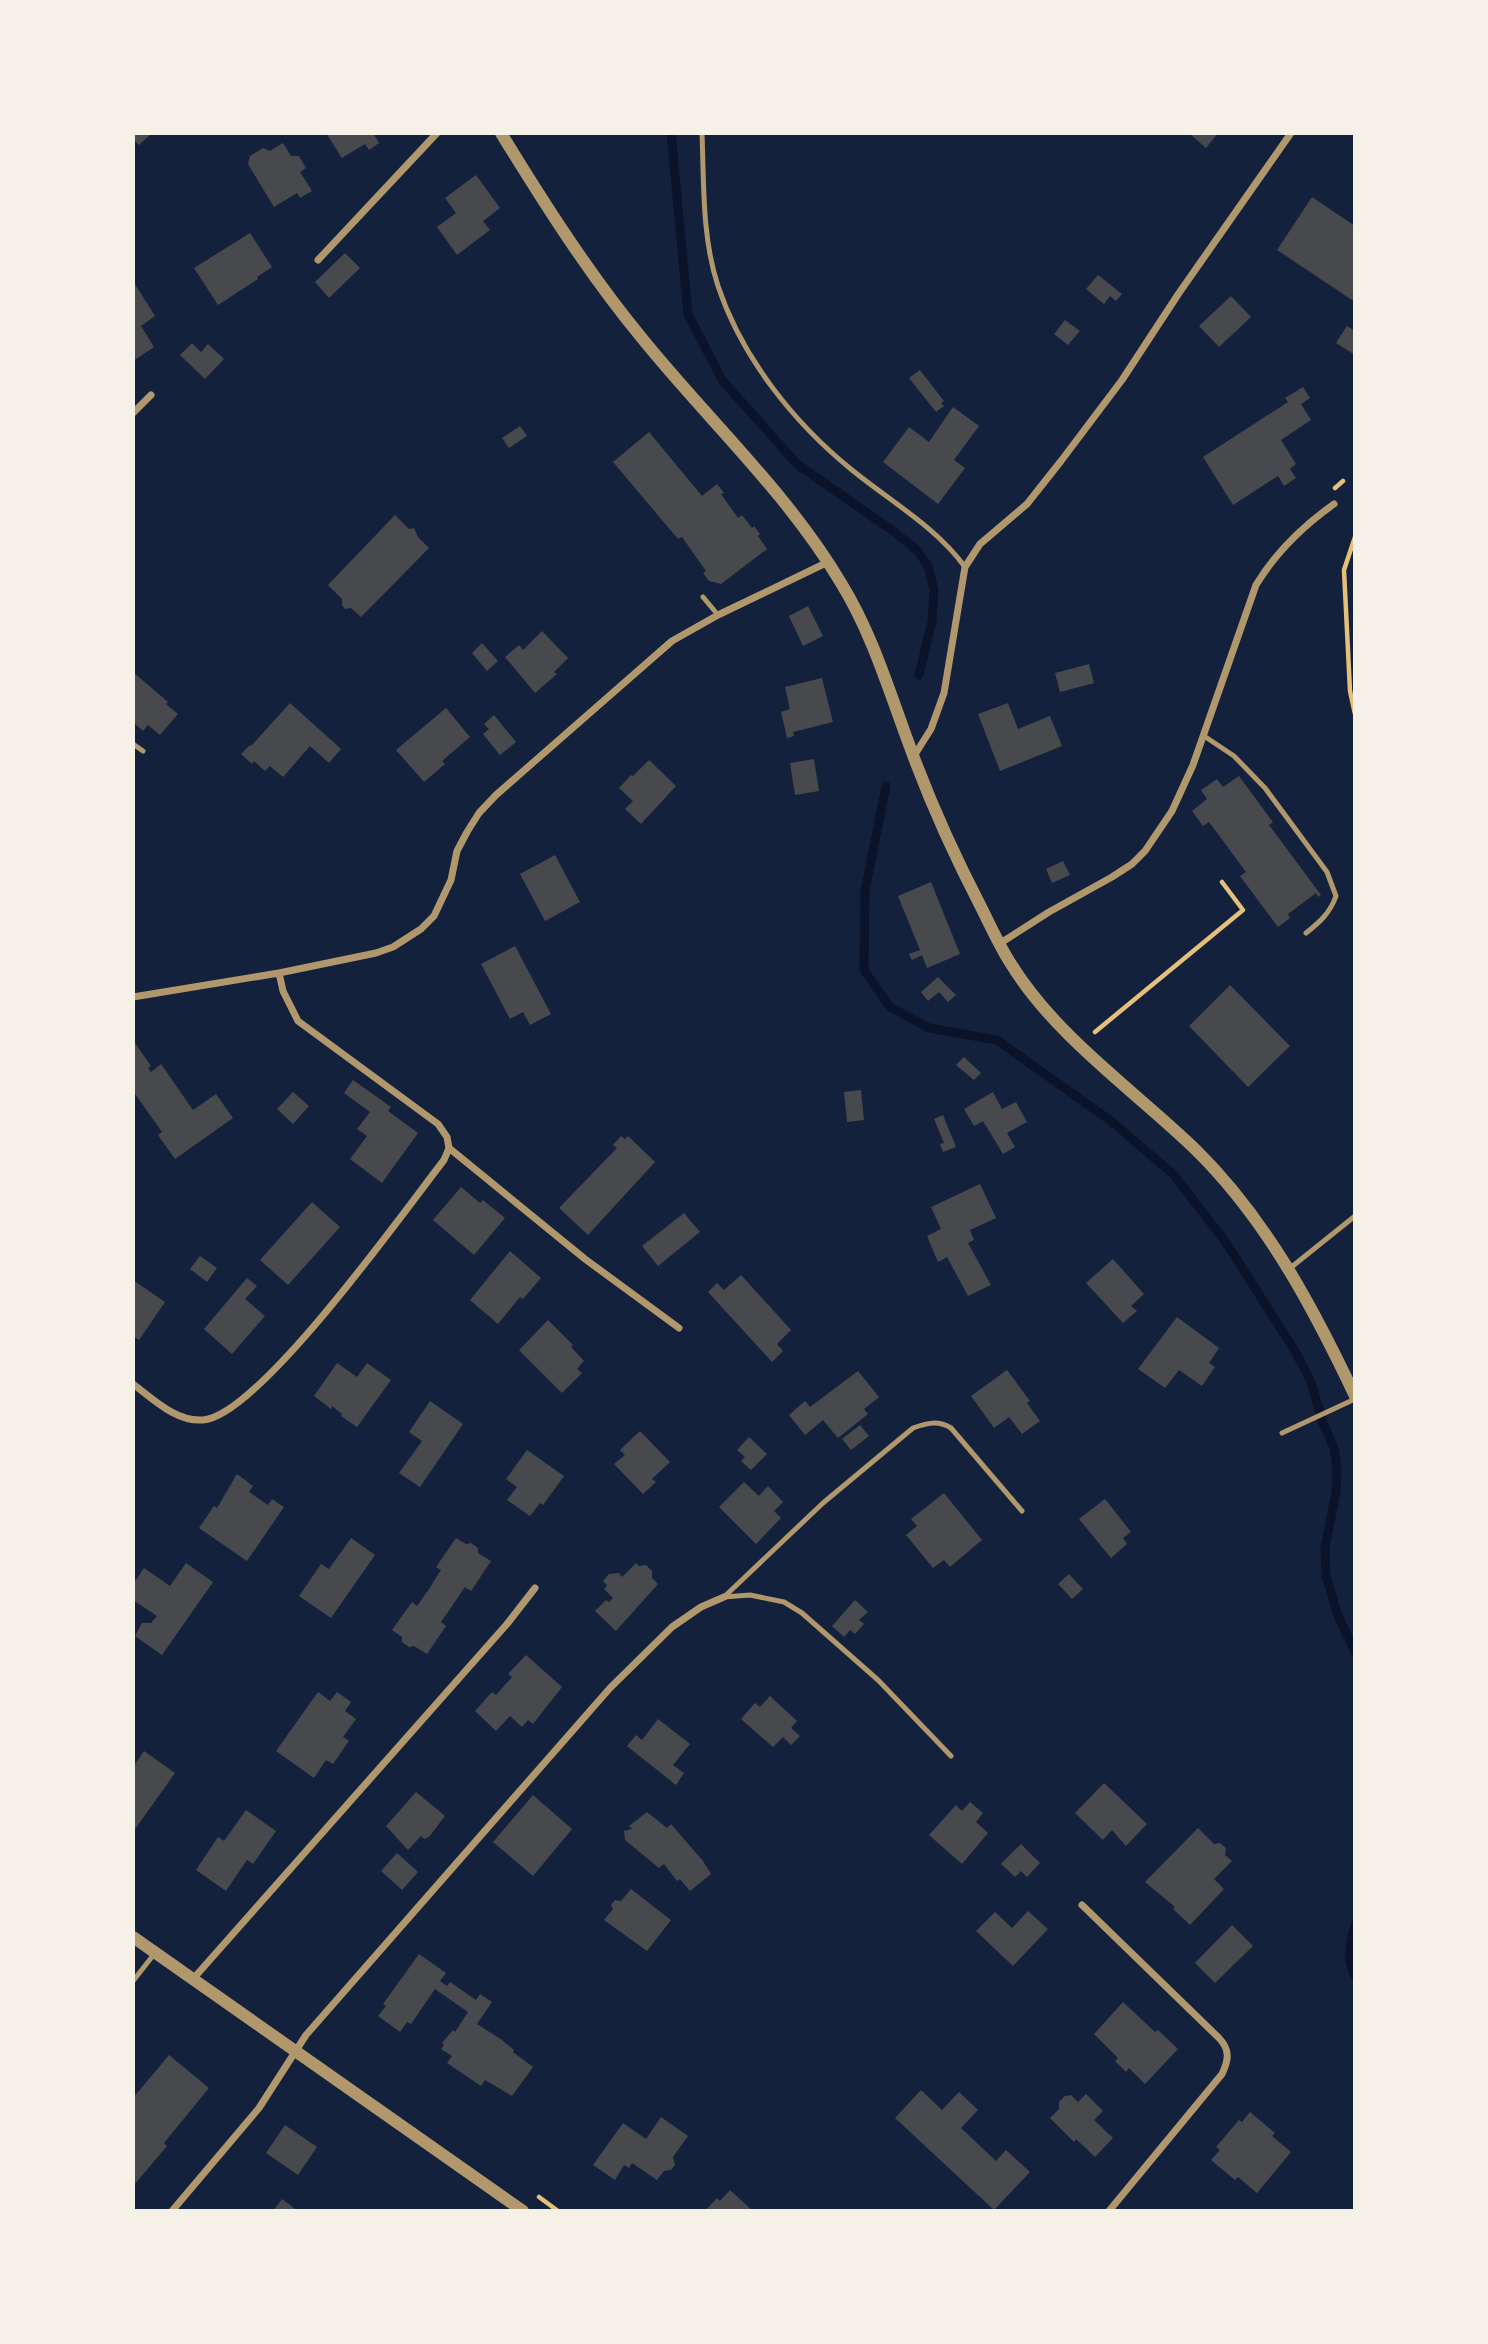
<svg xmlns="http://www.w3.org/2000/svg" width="1488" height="2344" font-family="Figtree,sans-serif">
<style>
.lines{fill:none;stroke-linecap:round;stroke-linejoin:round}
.stream{stroke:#0b132b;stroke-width:9}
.building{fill:#48494c}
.path{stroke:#e5c07b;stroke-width:4.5}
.service{stroke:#b1986c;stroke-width:5}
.minor{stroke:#b1986c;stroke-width:7}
.tertiary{stroke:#b1986c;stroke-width:12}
</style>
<rect width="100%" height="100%" fill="#14213d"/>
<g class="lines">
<!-- stream -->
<path class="stream" d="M671,133l17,181 34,66 75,84 96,67 24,19 11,16 6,24 -2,31 -13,54
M886,786l-21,105 -1,79 26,37 39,21 68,12 114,81 62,53 52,67 70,110 16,31 12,41 11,25 3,21 -1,23 -11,56 1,28 12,40 17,36
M1355,1925c-5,18 -9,34 0,51"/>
</g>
<!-- building -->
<path class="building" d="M133,133h19l-13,12 -6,-6z
M326,133h47l6,10 -10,7 -4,-6 -23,14z
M1193,133h25l-12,15 -15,-13z
M283,143l8,13h8l7,12 -6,4 12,19 -12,7 -3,-5 -23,14 -26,-43 2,-8 13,-8 7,3z
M476,175l24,33 -17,13 7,9 -33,25 -20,-28 19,-14 -11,-15z
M1312,197l43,29v76l-78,-52z
M250,233l22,34 -15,10 1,2 -40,26 -24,-37z
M345,253l15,15 -31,30 -14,-16z
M1098,275l24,19 -6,7 -6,-5 -6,8 -18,-15z
M133,281l22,35 -14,10 13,21 -21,14z
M1231,296l20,21 -32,30 -20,-21z
M1065,320l15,11 -12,14 -14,-11z
M1347,326l8,5v24l-19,-12z
M192,343l9,9 7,-8 16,15 -19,20 -25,-24z
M920,370l24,31 -3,2 3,3 -8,6 -27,-34z
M1303,387l7,11 -9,6 10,16 -30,20 15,24 -6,5 6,9 -12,8 -6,-10 -45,29 -30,-48 85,-55 -3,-4z
M953,407l26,19 -25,34 11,8 -27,36 -55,-42 26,-35 20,15z
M520,426l7,10 -18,12 -7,-10z
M649,432l53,64 15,-12 7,9 -3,1 17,24 4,-3 10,13 2,-2 6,8 -2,2 9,13 -46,35 -12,-3 -6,-8 3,-2 -24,-34 -4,2 -65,-77z
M395,515l14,14 5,-1 4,9 11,11 -68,69 -10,-9 -6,1 -3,-4v-6l-14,-14z
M808,606l15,30 -20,10 -14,-30z
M542,631l26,27 -14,14 3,2 -22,19 -30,-36 14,-12 4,5z
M482,643l16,18 -11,10 -15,-18z
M1089,664l5,19 -34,9 -5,-19z
M133,672l35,30 -2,2 12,10 -18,21 -12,-10 -5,6 -10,-9z
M822,678l11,44 -40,10 1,4 -7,2 -6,-26 9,-3 -5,-22z
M290,703l51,46 -12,14 -19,-17 -27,31 -13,-11 -5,5 -11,-10 -2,3 -11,-10 9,-9 1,1z
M1008,703l10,26 32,-13 12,30 -62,25 -22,-57z
M446,708l24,29 -28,24 3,3 -21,18 -28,-32z
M494,715l22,27 -16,13 -17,-21 6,-5 -5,-5z
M814,759l5,32 -24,4 -5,-32z
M649,760l27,26 -35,38 -16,-15 8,-8 -14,-13 12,-13 2,1z
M1239,776l34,46 -4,3 52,70 -3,2 -2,-4 -28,21 2,4 -12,9 -38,-51 6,-4 -37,-50 -6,4 -11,-15 15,-12 -6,-9 16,-11 6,8z
M555,855l25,47 -35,19 -25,-47z
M1063,861l7,14 -18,8 -6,-14z
M931,882l29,72 -33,14 -5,-13 -10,5 -3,-6 11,-4 -22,-54z
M515,946l36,68 -21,11 -7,-13 -13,7 -29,-55z
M938,977l18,18 -8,7 -9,-10 -11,9 -7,-9z
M1230,985l60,61 -42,41 -59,-61z
M135,1043l16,23 -3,2 3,4 10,-8 32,46 23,-16 17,24 -58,41 -17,-24 4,-3 -29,-41v-46z
M964,1057l17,16 -7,7 -18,-15z
M353,1080l38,27 -3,4 30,22 -36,50 -32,-24 17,-23 -10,-7 13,-17 -26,-19z
M861,1090l3,30 -17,2 -3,-30z
M293,1092l16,14 -16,18 -16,-15z
M993,1092l9,17 14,-7 11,20 -20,11 8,14 -12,7 -20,-33 -9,5 -10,-17z
M943,1115l13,32 -13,5 -3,-8 4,-1 -10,-24z
M621,1136l4,3 3,-3 27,26 -67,73 -29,-27 58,-60 -4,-3z
M980,1184l16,34 -26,12 4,10 -6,3 23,42 -23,11 -21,-39 -9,5 -11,-26 14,-7 -10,-22z
M461,1187l19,16 3,-3 22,18 -31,37 -41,-35z
M312,1202l28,25 -52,58 -28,-25z
M684,1213l16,19 -42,34 -16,-20z
M510,1251l31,27 -18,21 -3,-2 -22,27 -28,-24z
M200,1256l17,12 -10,14 -17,-13z
M1113,1259l31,35 -13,12 6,5 -14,12 -37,-40z
M741,1275l50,55 -14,14 6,7 -11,11 -64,-70 9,-9 7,7z
M247,1278l10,8 -12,13 20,17 -33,38 -28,-25z
M133,1280l32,22 -26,38 -6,-4z
M1177,1317l42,31 -10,15 6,4 -13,19 -23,-16 -14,18 -27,-19z
M548,1320l25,25 -2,2 13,14 -7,8 5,4 -20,20 -43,-43z
M337,1363l20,14 10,-14 24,17 -34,47 -16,-11 1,-2 -10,-8 -1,3 -17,-13z
M1007,1370l23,31 -3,2 13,18 -18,13 -13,-17 -15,11 -23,-32z
M858,1371l21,26 -15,12 4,5 -30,24 -15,-18 -18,15 -16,-20 16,-14 5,6z
M430,1401l33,23 -43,63 -21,-14 23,-32 -13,-9z
M860,1425l9,11 -18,14 -9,-11z
M640,1431l30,31 -18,17 4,3 -13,12 -29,-30 11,-9 -5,-5z
M749,1437l18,17 -16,16 -10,-9 4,-4 -8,-7z
M527,1450l37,26 -21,29 -3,-2 -10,13 -23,-16 10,-13 -11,-8z
M237,1474l16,12 -4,6 19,13 4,-6 12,8 -37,54 -48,-33 15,-22 3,2z
M744,1482l15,14 9,-10 15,16 -9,9 7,7 -25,26 -37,-37z
M944,1493l38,47 -32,27 -6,-7 -11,8 -27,-33 11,-9 -6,-7z
M1105,1499l26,33 -8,6 4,6 -16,14 -32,-39z
M351,1538l24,17 -44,63 -32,-22 22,-32 8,5z
M456,1538l10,6 5,-1 7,5v5l13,8 -20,30 -6,-4 -24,35 5,4 -19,28 -13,-8 -5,1 -7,-5v-5l-10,-7 20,-28 5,4 12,-17 12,-19 -5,-3z
M186,1563l27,19 -51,73 -27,-19 7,-13h9l6,-7 -24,-16v-16l11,-16 26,18z
M636,1563l3,3 7,-1 6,6v7l6,6 -42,47 -21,-20 11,-11 3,2 4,-4 -9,-9 3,-4 -4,-4 6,-7 10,-1 3,4z
M1069,1574l14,15 -11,10 -14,-15z
M855,1600l13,12 -9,8 5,4 -9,10 -5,-4 -6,7 -12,-11z
M526,1655l36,32 -29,37 -5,-4 -6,7 -12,-11 -14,15 -21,-20 17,-19 4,3 16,-18 -4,-3z
M318,1692l12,9 7,-9 14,10 -6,9 11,8 -13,18 6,4 -16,23 -7,-4 -12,18 -38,-27z
M770,1696l27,25 -6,7 9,8 -9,9 -8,-8 -10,10 -32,-28 14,-16 5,4z
M658,1719l32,25 -17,21 11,8 -8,12 -49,-39 9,-11 6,5z
M144,1751l31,22 -42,59v-65z
M1104,1783l43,41 -21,22 -14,-16 -9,10 -28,-27z
M416,1792l29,24 -16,21 -5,2 -3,-3 -13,14 -22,-24z
M533,1795l39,34 -39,47 -40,-34z
M970,1802l13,11 -7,9 12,11 -26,31 -33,-29 27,-30 6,6z
M246,1810l30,21 -23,33 -6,-4 -21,31 -30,-21 22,-33 6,4z
M647,1812l20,16 4,-4 32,37 8,13 -21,17 -10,-12 -3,2 -13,-17 -5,4 -34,-28 -1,-9 8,-2 -3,-3z
M1198,1828l16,16 6,-1 6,5 -1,7 7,6 -18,18 10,10 -34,36 -17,-16 2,-2 -30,-25z
M1021,1844l19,19 -13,14 -6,-6 -6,6 -14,-13z
M397,1853l21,19 -16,18 -21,-19z
M631,1889l40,31 -24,31 -43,-31 9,-11 -2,-4 4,-5 6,1z
M1028,1911l20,18 -35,37 -37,-35 19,-19 17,16z
M1232,1925l21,21 -38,37 -20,-20z
M419,1954l27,19 -6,8 7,5 3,-4 26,18 4,-6 12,8 -15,22 25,16 12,10 -1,2 20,15 -21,29 -27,-16 -4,6 -34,-23 5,-7 -11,-7 3,-4 -2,-2 11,-13 2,2 13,-20 -33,-23 -24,35 -4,-2 -7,10 -22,-16 8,-10 -3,-2z
M1123,2002l32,30 3,-2 20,19 -33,35 -16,-16 -3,4 -11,-11 3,-3 -24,-24z
M169,2055l40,33 -45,55 3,3 -33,39 -1,-87z
M921,2090l21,20 17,-18 19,18 -17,18 35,33 10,-11 24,22 -36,38 -99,-92z
M1086,2094l17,17 -9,9 19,18 -18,19 -19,-18 -2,3 -24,-24 9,-9v-7l6,-6 6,-1 7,7z
M1250,2112l25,21 -3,3 19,16 -34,41 -19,-16 -3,3 -24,-20 9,-10 -4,-3 23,-27 3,2z
M661,2117l27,19 -15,21 2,8 -4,5 -7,1 -7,9 -25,-17 -3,5 -5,-3 -9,15 -22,-15 30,-42 23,16z
M285,2125l32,22 -19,28 -32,-22z
M730,2190l23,21h-48l12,-13 3,3z
M282,2199l16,12h-25z"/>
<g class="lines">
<!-- path -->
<path class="path" d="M1335,488l8,-7
M1355,537l-11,33 6,121 5,23
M1095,1032l148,-122 -21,-28
M539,2197l19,14"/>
<!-- service -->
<path class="service" d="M702,133c2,51 0,105 16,153 24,72 76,137 134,184 38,31 84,57 113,97
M703,597l15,18
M1204,736l30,20 31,32 62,84 9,24c-6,17 -16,26 -30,37
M133,744l10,7
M1289,1269l66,-53
M1282,1433l73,-34
M724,1597l99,-94 90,-75c14,-5 25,-8 38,0l71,83
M724,1597l26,-2 34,7 18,11 76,67 73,76
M133,1981l22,-28"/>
<!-- minor -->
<path class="minor" d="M318,260l119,-127
M133,413l18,-18
M914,756l17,-27 13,-36 21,-126 15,-23 47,-40 34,-43 61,-81 57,-87 112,-160
M999,944l50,-32 63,-35 20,-13 13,-13 27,-40 21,-46 63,-180c20,-33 47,-59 78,-81
M279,973l4,18 15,30 140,103 9,13 2,11 136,111 94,69
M133,997l146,-24 97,-20 17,-6 28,-18 13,-13 17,-36 6,-29 10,-19 12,-19 17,-18 176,-154 46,-26 110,-53
M133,1384c20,15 43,38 70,36 56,-4 202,-210 241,-260l5,-12
M1082,1905l137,133c11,12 10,21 3,36l-113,137
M193,1979l314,-355 28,-36
M172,2211l87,-103 47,-73 304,-347 62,-61 29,-20 23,-10"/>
<!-- tertiary -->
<path class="tertiary" d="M501,133c43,70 88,141 140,204 66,82 146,155 200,246 31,50 48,108 69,164 20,55 45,110 72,162 9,18 18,38 29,55 46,74 123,126 185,186 70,69 117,157 159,246
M133,1937l390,274"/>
</g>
<!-- border -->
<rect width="1488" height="2344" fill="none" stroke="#f6f1e7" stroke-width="270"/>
</svg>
